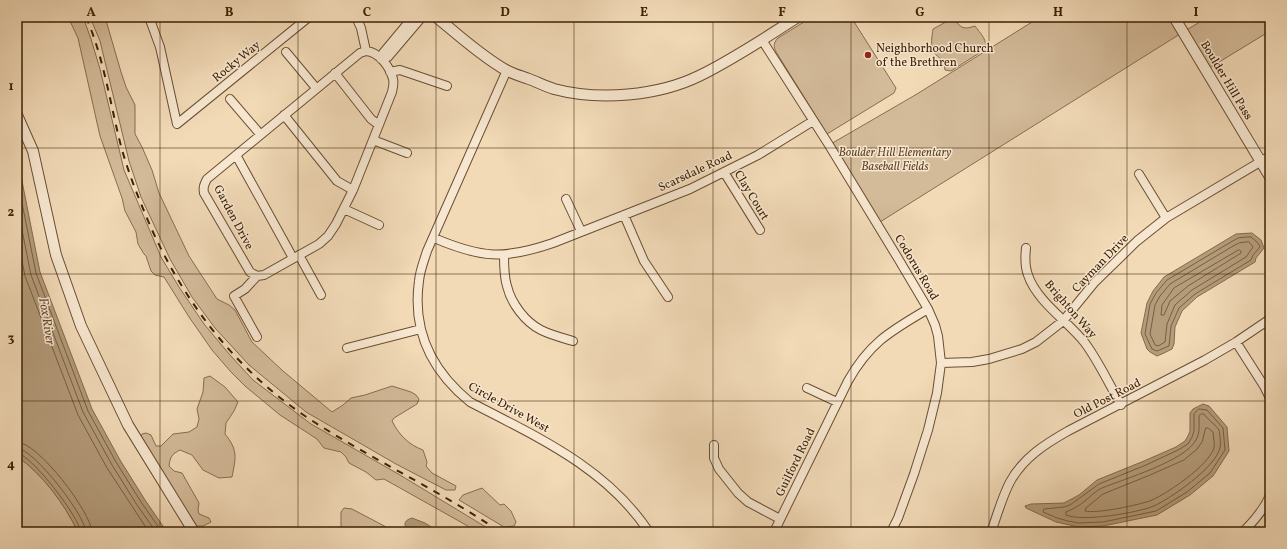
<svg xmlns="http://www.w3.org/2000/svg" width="1287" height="549" font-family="Vollkorn,serif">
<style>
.green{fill:#d3ba99;stroke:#886d4f}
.water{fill:#b49b7a;stroke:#846a4b}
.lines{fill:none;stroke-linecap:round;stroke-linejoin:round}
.shore{stroke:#785e40;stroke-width:1}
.minor-casing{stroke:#6a4e32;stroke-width:10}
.tertiary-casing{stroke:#6a4e32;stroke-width:12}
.minor{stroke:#f7e7d0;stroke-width:8}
.tertiary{stroke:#f7e7d0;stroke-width:10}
.rail{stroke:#3c2005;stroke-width:2;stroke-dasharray:7 7;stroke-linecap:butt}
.grid{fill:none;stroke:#3c2005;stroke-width:1;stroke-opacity:0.55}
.poi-dot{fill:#8f2418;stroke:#f7e7d0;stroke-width:1.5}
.labels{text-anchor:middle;stroke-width:3;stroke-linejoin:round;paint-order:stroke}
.poi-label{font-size:12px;fill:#3c2005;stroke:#f7e7d0;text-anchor:start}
.street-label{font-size:12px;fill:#3c2005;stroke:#f7e7d0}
.park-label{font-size:12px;font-style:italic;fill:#62462a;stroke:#f7e7d0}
.water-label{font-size:13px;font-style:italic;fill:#664b2e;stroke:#f7e7d0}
.neatline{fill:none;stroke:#3c2005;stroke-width:1.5}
.grid-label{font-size:13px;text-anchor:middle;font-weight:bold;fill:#3c2005}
</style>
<rect width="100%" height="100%" fill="#f2dab7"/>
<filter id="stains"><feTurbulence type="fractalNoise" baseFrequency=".005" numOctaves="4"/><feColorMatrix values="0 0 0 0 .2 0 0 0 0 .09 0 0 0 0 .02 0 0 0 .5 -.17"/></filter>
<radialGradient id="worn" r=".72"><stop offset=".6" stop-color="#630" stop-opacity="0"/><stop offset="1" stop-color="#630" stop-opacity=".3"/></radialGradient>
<!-- green -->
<path class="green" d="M68,17h15l8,22 9,30 24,101 37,87 18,30 25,37 26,31 23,25 58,44 89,51 94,57h-19l-9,-7 -82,-46 -8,1 -10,-8 -17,-9 -3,-6 -5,-5 -17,-4 -7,-9 -37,-24 -35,-29 -14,-14 -19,-22 -23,-33 -25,-40 -9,-2 -4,-4 -5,-15 -2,-2 -6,-10 -2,-12 -11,-21 -3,-13 -22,-62 -22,-98z
M90,17h15l16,55 5,15 9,18v29l7,13 10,23 7,23 30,63 28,43 12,6 6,5 17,32 31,29 49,41 11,-7 8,-7 14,-3 27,-9 19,6 5,3 3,4 -2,5 -23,14 -2,3c7,14 17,24 31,29l4,12 -1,4 6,7 24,13 -1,4h-9l-50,-26 -90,-52 -57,-47 -34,-37 -23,-31 -22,-38 -29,-62 -12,-36 -29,-120z
M812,17h39l45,71 -2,5 -67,41 -49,-79c-4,-6 -6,-11 0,-17z
M1040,17h131l9,17 28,-17h62v14l-64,39 -26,-36 -300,188 -51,-77 88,-51z
M953,18c8,10 10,12 22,8 5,7 14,15 9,24l-33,21 -6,-1c-1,-13 -6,-10 -11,-18 -4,-7 -2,-16 -1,-23z
M210,376l15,11 13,15 -4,9 -8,12 -1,11c13,16 11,23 7,43l-13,1 -16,-8 -11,-15 -12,-5c-8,4 -10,7 -11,16l5,5 8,2 17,30 -1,7 1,4 10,4 2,4 -8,4h-7l-56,-86 2,-6 4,-1 5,2 5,11h5l12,-12 16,-2 8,-5 2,-8 -2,-10 6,-17 1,-14z
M17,456c26,19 47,47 61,76h-61z
M482,488l18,17 4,-1 7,7 5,11 -2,4 -10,1 -45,-27 4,-5z
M344,508l8,1 38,20 2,3h-52l1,-2v-18z"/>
<!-- water -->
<path class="water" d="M17,163l3,8 20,101 52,137 28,51 25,40 22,32h-89c-14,-29 -35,-57 -61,-76z
M1252,233l9,7 3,8 -8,10 -1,4 -58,35 -15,14 -7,16 -1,17 -2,5 -8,4 -7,3 -7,-4 -3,-3 -6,-16 6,-30 6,-12 11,-14 72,-43z
M1203,404l6,2 18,21 2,24 -16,25 -23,19 -33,20 -54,11 -24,1 -23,-5 -30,-14 -1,-2 6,-2 33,-1 15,-8 18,-15 47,-19 32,-14 9,-6 3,-5 2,-5v-18l3,-4z
M412,518l13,5 14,9 -29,-1c-8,-5 -6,-11 2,-13z"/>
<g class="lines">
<!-- shore -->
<path class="shore" d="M17,178l19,95 52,138 28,51 25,40 21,30
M17,205l14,70 52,137 29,53 25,40 19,27
M17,236l8,40 53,139 29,53 42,64
M1251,237l7,6 2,4 -7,8 -2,5 -56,34 -16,14 -8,18 -2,20 -12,5 -5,-2 -7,-15 5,-30 6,-11 11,-13 64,-38 7,-4z
M1249,242l4,5 -7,10 -54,33 -17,15 -8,19 -2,18 -7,4 -3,-1 -5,-11 5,-29 5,-9 10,-12 63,-38 6,-3z
M1239,250l2,1v2l-53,33 -18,15 -6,14h-3l1,-10 12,-17z
M1199,409l8,1 16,18 2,22 -15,23 -23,19 -31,19 -53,11 -24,1 -11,-2 -11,-3 -14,-6 1,-3 20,-2 6,-2 29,-21 47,-19 32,-15 10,-6 4,-7 2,-6v-17z
M1201,414h3c3,5 13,12 15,16 1,4 2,14 1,18 -5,20 -49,50 -66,58 -17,7 -72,16 -88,9v-3c7,-3 13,-6 19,-11 5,-4 10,-10 17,-13 22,-9 83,-27 94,-48 4,-7 3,-15 3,-24z
M1206,428h2l5,4c0,5 2,11 1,16 -6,18 -46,45 -62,52 -12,5 -56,14 -67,11l1,-3 17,-14 47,-19 34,-15 13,-11 5,-7z
M17,442c21,0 74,70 75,90
M17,448c17,1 68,67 69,84
M17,453c15,2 62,64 64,79"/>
<defs>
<path id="minor" d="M149,17l11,30 17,77 132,-107
M356,17l5,11 5,23
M762,40l67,105 70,115 29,49 7,16 3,11 3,27 -4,30 -9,37 -14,44 -16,44 -7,14
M366,51c13,1 24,16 27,28 1,4 0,9 -1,13l-39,98 -17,34 -8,12 -9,8 -55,31 -7,1 -7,-4 -46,-79c-1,-6 0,-8 3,-14l153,-126z
M286,52l30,36
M381,59l7,-2 34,-40
M381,59l2,-6 30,-36
M507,70l-80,181c-3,10 -7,19 -8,30 -7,50 13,90 51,121 67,35 136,65 179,130
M390,72l10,-2 47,16
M335,73l36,46 8,6
M230,99l30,35
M284,115l53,66 16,9
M373,140l34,13
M236,155l57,103
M724,172l36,58
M1139,174l27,44
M566,199l15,32
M344,209l35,16
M624,215l20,46 24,36
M434,238c47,20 70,22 119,5l137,-54 68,-34 55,-34
M1026,248c-1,9 -1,19 2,27 9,27 41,47 57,68 14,19 24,41 36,62
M299,255l22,40
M504,255c0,10 0,22 3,31 4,17 18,36 34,44 10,5 22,8 32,11
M257,276l-12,13 -11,7 23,41
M1236,342l28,44 6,12
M347,348l74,-19
M941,363l31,-1 17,-3 33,-10 14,-7 27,-21 31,-38 43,-42 29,-23 104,-62
M807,388l30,14
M714,445v13l5,11 19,24 10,9 32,17
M774,532l74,-151c22,-39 43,-50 80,-72
M991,532c6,-16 11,-35 19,-50 13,-24 35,-38 58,-51l137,-71 31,-18 34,-23
M1243,532c11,-11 21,-22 27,-37"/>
<path id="tertiary" d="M436,17c23,18 45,39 70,53 7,4 15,6 23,9 8,3 16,7 25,10 45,12 104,7 145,-13 35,-17 67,-39 99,-59
M1174,17l96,160
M17,115l16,36 23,104 25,71 47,99 66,107"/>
</defs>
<!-- minor casing -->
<use href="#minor" class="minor-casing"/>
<!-- tertiary casing -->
<use href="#tertiary" class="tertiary-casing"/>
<!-- minor -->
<use href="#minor" class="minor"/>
<!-- tertiary -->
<use href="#tertiary" class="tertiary"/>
<!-- rail -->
<path class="rail" d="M86,17c17,39 23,80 33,121 6,25 15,49 25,73 33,82 87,155 161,205 63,42 133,73 195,116"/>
</g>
<!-- grid -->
<path class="grid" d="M160,17v515M298,17v515M436,17v515M574,17v515M713,17v515M851,17v515M989,17v515M1127,17v515M17,148h1253M17,274h1253M17,401h1253"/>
<!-- markers -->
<circle class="poi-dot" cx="868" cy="55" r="4"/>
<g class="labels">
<!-- poi labels -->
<g class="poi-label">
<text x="876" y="52">Neighborhood Church<tspan x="876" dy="14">of the Brethren</tspan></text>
</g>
<!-- street labels -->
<g class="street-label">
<text transform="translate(236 61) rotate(-39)" y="4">Rocky Way</text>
<text transform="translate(1227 80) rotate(59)" y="4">Boulder Hill Pass</text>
<text transform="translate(695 171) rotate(-25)" y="4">Scarsdale Road</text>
<text transform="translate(752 195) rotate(59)" y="4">Clay Court</text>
<text transform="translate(234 217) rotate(62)" y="4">Garden Drive</text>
<text transform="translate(1100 263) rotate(-46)" y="4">Cayman Drive</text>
<text transform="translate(917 267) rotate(59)" y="4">Codorus Road</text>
<text transform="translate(1071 309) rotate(49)" y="4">Brighton Way</text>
<text transform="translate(1107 398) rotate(-27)" y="4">Old Post Road</text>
<text transform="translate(509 407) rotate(29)" y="4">Circle Drive West</text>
<text transform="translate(795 462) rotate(-64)" y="4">Guilford Road</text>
</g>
<!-- park labels -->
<g class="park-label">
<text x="895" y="156">Boulder Hill Elementary<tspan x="895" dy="14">Baseball Fields</tspan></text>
</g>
<!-- water labels -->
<g class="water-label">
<text transform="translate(48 321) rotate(81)" y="5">Fox River</text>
</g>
</g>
<!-- margin -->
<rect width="1287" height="549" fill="none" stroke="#f2dab7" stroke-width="44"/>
<rect x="22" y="22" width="1243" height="505" class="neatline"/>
<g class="grid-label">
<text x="91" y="16">A</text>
<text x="229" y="16">B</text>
<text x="367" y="16">C</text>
<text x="505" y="16">D</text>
<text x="644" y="16">E</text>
<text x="782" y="16">F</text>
<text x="920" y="16">G</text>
<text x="1058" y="16">H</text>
<text x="1196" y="16">I</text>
<text x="11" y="90">1</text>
<text x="11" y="216">2</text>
<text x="11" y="342">3</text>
<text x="11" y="468">4</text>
</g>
<rect width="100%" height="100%" filter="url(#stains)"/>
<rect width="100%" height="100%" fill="url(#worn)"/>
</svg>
